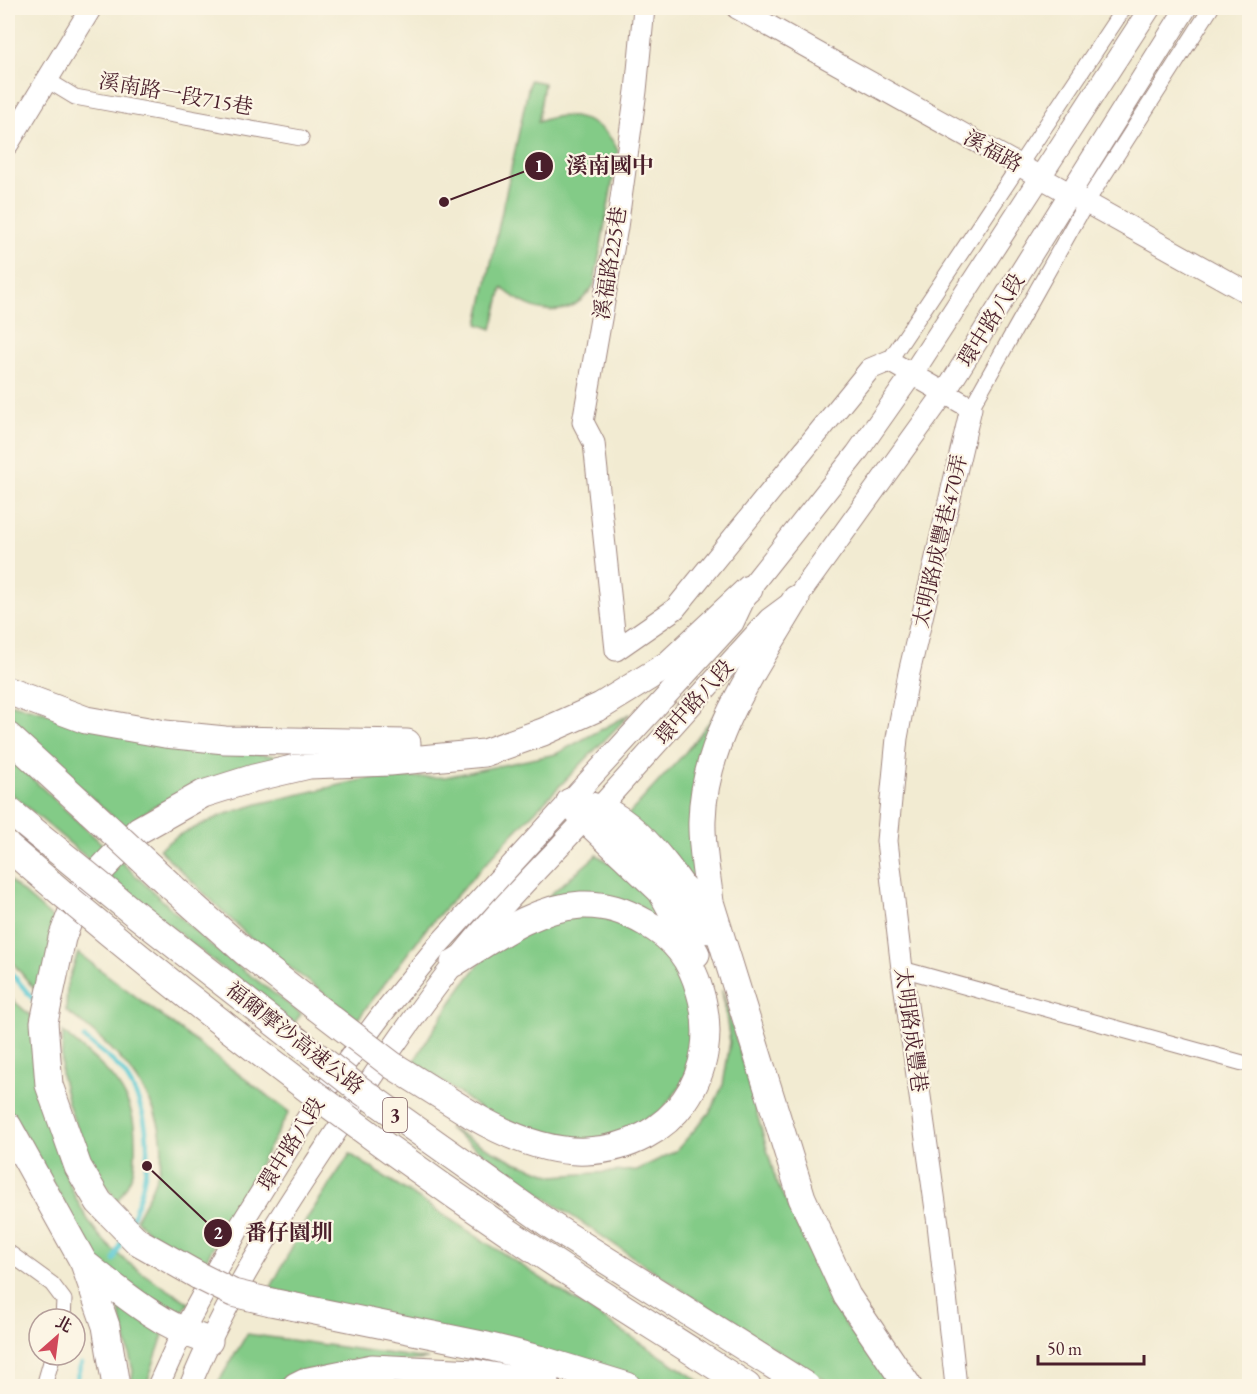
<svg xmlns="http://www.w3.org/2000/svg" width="1257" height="1394" font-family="'EB Garamond','Noto Serif TC',serif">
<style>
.green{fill:#83cb87;stroke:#667559;stroke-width:1.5}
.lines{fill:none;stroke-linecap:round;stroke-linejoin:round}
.stream{stroke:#5dcad4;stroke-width:4.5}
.street-casing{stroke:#9e857e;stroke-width:17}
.secondary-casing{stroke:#9e857e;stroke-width:23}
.highway-casing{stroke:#9e857e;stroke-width:29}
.street{stroke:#fff;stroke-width:15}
.secondary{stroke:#fff;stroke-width:21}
.highway{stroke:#fff;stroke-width:27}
.highway-bridge-casing{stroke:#9e857e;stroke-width:29;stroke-linecap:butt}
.highway-bridge{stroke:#fff;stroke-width:27}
.labels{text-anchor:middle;stroke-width:4.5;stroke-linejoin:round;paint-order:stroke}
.shield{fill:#fcf5e5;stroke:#7f5f63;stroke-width:1.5}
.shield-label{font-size:20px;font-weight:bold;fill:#4a1f2b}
.street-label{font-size:21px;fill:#4a1f2b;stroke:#fcf5e5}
.leader{fill:none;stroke:#4a1f2b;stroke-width:2}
.callout-dot{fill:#4a1f2b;stroke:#fcf5e5;stroke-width:2}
.mark-label{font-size:18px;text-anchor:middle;font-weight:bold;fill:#fff}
.callout-label{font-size:22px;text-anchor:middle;font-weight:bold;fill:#4a1f2b;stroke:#fcf5e5;stroke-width:4.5;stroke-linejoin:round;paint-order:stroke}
</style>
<rect width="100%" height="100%" fill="#fcf5e5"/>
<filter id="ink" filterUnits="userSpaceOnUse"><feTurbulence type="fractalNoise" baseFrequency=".0167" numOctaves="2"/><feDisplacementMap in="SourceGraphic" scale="12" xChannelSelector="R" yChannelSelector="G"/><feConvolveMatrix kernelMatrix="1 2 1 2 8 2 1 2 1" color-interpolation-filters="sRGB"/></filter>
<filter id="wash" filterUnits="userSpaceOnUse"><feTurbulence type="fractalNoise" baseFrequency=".008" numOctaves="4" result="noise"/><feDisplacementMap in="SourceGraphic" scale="24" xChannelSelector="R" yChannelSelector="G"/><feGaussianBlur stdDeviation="1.35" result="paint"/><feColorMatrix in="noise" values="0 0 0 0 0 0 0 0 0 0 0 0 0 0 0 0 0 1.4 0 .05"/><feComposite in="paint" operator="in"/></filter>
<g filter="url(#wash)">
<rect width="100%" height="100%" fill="#f2ebd2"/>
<!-- green -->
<path class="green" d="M530,80l14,3 -6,39c31,-13 66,-3 80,29l-24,134c-25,39 -62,28 -92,3l-10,41 -14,-5z
M728,698l-33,187 -68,-69 57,-62z
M8,703l190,46 101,9 -145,48 -29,22 -117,-106z
M630,714l-122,125 -82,90 -68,90 -110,-83 -89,-87 20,-14 44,-20 35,-11 112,-26 75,-1 111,-23z
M8,756l201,188 92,70 -8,11 -180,-145 -105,-89z
M597,855l28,18 40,43 -4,5 -123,-16z
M8,879l49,43 -17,74 -32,-39z
M593,914l56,18 35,38 14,73 -14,39 -23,29 -32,18 -34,11 -52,-4 -58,-24 -71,-51c24,-37 69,-120 111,-133 22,-7 46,-10 68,-14z
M78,953l211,159 -86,153 -56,-34 -11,-12c10,-19 21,-38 25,-59 8,-61 -51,-118 -95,-149l1,-26z
M722,990l54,191 67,140 49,65h-58l-128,-80 -149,-100 -109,-78 67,34 39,14 83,-6 39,-19 34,-39 13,-27 7,-43z
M8,996l23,20c9,68 26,178 76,228 24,24 54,41 82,59l-10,14 -80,-54 -91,-157z
M63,1032c37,33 72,54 72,108 1,30 -1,37 -18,61l-29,-40 -20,-58 -7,-29z
M350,1154l357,232h-56l-31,-11 -350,-86 38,-72z
M118,1305l45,30 -17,51h-15l2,-15z
M247,1334l181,25 -127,12 -32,15h-53z"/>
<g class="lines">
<!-- stream -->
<path class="stream" d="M8,969l29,35
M84,1038c13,11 32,23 41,37 31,47 27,97 5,147
M114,1260l9,-23
M74,1386l7,-22"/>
</g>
</g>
<g filter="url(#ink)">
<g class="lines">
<defs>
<path id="street" d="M47,80l28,17 226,41
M889,361l235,-353
M971,408l115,-205 125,-195
M902,969l348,96
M8,1252l44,32 12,16 -1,19
M44,1386l9,-31"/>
<path id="secondary" d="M737,8l513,286
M8,144l83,-136
M616,650l59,-41 195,-240 19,-8 82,47 -62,265 -12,65 -10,103 15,128 36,255 18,162
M616,650l-22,-207 -11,-21 34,-195 19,-136 8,-83
M158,1386l24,-53 58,-107 81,-130 62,-83 55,-68 295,-322 16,-34 107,-135 57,-81 237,-365
M190,1386c32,-79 77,-150 124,-221 45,-68 90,-137 140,-201 40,-51 87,-97 131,-145l14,-11 170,-189 27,-20 150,-208 240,-383"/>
<path id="highway" d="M796,599c-40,68 -92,139 -94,221 -1,27 5,55 8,82l92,296 45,98 61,90
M8,691l78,29 79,14 60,6 182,3
M8,736l82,75
M570,802l15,17 76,72 35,63
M570,802c9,2 19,3 28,6 46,17 87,81 111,122
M172,887l72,64 72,56
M454,963c40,-25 79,-55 127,-58 25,-1 44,6 65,18 29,16 45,36 54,69 24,81 -27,155 -113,159 -41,2 -81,-16 -115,-36
M8,1126l76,137 22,63 10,60
M84,1263c39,31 77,63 125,78
M199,1276l-62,-35 -38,-39 -21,-35 -29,-82 -5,-63 18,-84 17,-45 60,-63 64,-36 51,-16 55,-13 81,-3 94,-9 59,-21 58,-26 68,-42 80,-75
M271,1302l216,44 52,13 88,27
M698,1355l49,31
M296,1386l8,-4 68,-14 103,5 72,13"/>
</defs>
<!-- street casing -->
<use href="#street" class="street-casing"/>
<!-- secondary casing -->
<use href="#secondary" class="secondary-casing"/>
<!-- highway casing -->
<use href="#highway" class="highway-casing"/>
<!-- street -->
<use href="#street" class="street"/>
<!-- secondary -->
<use href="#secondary" class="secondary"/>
<!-- highway -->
<use href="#highway" class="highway"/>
<defs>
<path id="highway-bridge" d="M8,810l121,99 230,180 193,137 254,160
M90,811l82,76
M8,847c163,141 338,276 518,397 56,38 114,74 172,111
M316,1007l76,58 80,50
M199,1276l34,17 38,9"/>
</defs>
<!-- highway-bridge casing -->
<use href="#highway-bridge" class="highway-bridge-casing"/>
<!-- highway-bridge -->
<use href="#highway-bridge" class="highway-bridge"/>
</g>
</g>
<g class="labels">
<!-- shield labels -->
<rect class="shield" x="383" y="1098" width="24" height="34" rx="4.5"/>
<g class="shield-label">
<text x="395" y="1122">3</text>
</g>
<!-- street labels -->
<g class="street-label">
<text transform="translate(176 94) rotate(10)" y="7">溪南路一段715巷</text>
<text transform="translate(993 151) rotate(29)" y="7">溪福路</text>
<text transform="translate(610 263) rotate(-81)" y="7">溪福路225巷</text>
<text transform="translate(991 320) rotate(-58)" y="7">環中路八段</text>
<text transform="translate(940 541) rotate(-77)" y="7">太明路成豐巷470弄</text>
<text transform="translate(694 702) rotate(-48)" y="7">環中路八段</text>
<text transform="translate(911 1030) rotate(82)" y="7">太明路成豐巷</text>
<text transform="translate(295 1038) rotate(38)" y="7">福爾摩沙高速公路</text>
<text transform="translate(291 1144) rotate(-58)" y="7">環中路八段</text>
</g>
</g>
<!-- callouts -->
<path class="leader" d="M444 202L539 166M147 1166L218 1233"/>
<g class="callout-dot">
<circle cx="444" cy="202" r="6"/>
<circle cx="147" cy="1166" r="6"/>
<circle cx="539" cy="166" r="15"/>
<circle cx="218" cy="1233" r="15"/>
</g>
<g class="mark-label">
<text x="539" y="172">1</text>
<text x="218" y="1239">2</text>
</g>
<g class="callout-label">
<text x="610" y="173">溪南國中</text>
<text x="289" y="1240">番仔園圳</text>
</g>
<!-- margin -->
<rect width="1257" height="1394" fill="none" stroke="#fcf5e5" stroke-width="30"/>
<!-- north arrow -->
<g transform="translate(57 1337) rotate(28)"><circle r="28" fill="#fcf5e5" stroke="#b59f9b" stroke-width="1.5"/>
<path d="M0-4.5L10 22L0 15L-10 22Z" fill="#d1495b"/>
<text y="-9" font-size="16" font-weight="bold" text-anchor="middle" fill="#4a1f2b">北</text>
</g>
<!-- scale -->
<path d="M1038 1355v9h106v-9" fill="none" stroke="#4a1f2b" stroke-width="3"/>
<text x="1047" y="1355" font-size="18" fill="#4a1f2b" stroke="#fcf5e5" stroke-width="4.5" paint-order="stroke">50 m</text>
</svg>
